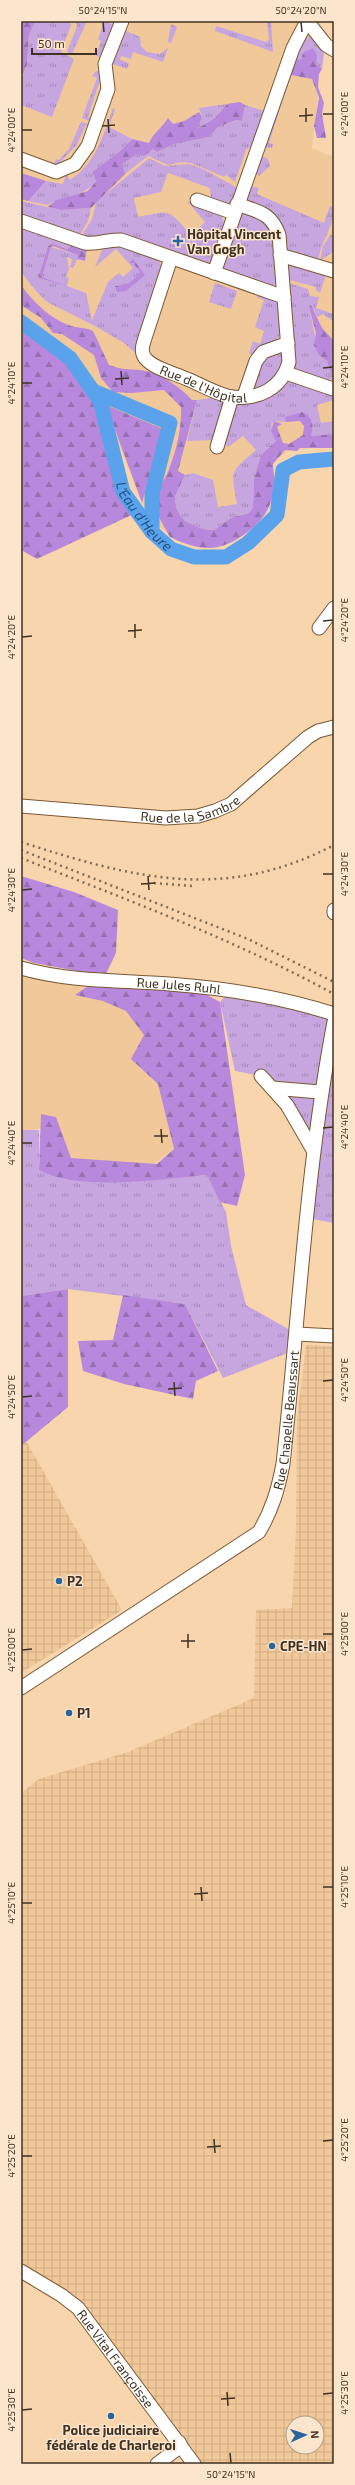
<svg xmlns="http://www.w3.org/2000/svg" width="355" height="2485" font-family="'Exo 2',sans-serif">
<style>
.built{fill:#f1c899}
.industrial{fill:url(#industrial-grid);fill-rule:evenodd}
.grass{fill:url(#grass-tufts)}
.forest{fill:url(#forest-firs)}
.lines{fill:none;stroke-linecap:round;stroke-linejoin:round}
.river{stroke:#5aa3ec;stroke-width:15}
.minor-casing{stroke:#785833;stroke-width:15}
.minor{stroke:#fff;stroke-width:13}
.rail{stroke:#826c54;stroke-width:2.5;stroke-dasharray:2 4;stroke-linecap:butt}
.ticks{fill:none;stroke:#403222;stroke-width:1.5}
.poi-dot{fill:#29649c;stroke:#fbe5cd;stroke-width:1.5}
.labels{text-anchor:middle;stroke-width:3;stroke-linejoin:round;paint-order:stroke}
.poi-label{font-size:13px;font-weight:bold;fill:#403222;stroke:#fbe5cd;text-anchor:start}
.street-label{font-size:13px;fill:#403222;stroke:#fbe5cd}
.water-label{font-size:14px;font-style:italic;fill:#1e5181;stroke:#fbe5cd}
.neatline{fill:none;stroke:#403222;stroke-width:1.5}
.ticks-label{font-size:10px;text-anchor:middle;fill:#403222}
</style>
<defs>
<pattern id="industrial-grid" width="8" height="8" patternUnits="userSpaceOnUse"><rect width="8" height="8" fill="#f1c899"/><path d="M0 4h8M4 0v8" fill="none" stroke="#d0ac84"/></pattern>
<pattern id="grass-tufts" width="24" height="20" patternUnits="userSpaceOnUse"><rect width="24" height="20" fill="#c7a6e0"/><path d="M3 7l-1-3M5 7V3M7 7l1-3M15 17l-1-3M17 17v-4M19 17l1-3" fill="none" stroke="#a388b5"/></pattern>
<pattern id="forest-firs" width="22" height="20" patternUnits="userSpaceOnUse"><rect width="22" height="20" fill="#b888dc"/><path d="M5 1l3.5 6h-7zM16 11l3.5 6h-7z" fill="#9770b2"/></pattern>
</defs>
<rect width="100%" height="100%" fill="#f9d5ad"/>
<!-- built -->
<path class="built" d="M25,21h277l14,20 -3,36 5,20 -6,51 22,9v290l-37,-2 -27,19 -7,31 -92,40 -21,-14 -54,-133 -75,-63v-299z
M21,972l86,14 30,18 38,130 -2,15 -16,13 -11,6 -75,-3 -17,-41 -20,6h-13z"/>
<!-- industrial -->
<path class="industrial" d="M306,1345l28,1v1118h-134l-111,-151 -21,-21 -47,-26v-473l18,-14 89,-27 126,-54 2,-88 36,-2 4,-79 1,-110zM293,2423h24v24h-24z
M21,1432l101,178 -101,63z"/>
<!-- grass -->
<path class="grass" d="M35,21h35l1,4 -10,27 13,7 -22,58 -31,-12v-25l6,-15 2,-30z
M76,21h11l-15,33 -5,-2 10,-26z
M104,21l7,3 5,-3 -15,37 -5,-2 5,-15 -3,-2z
M267,21h4l2,31 -58,-21 1,-5 50,16 3,-3z
M171,24l6,3 -6,16 -3,-1z
M126,31l14,6 1,9 6,6 13,2 8,-6 -5,14 -30,-10 -2,7 -10,-3 -1,4 9,3 -2,6 -14,-5z
M310,36l14,17 -2,16 -6,-5 -22,-5 5,-14z
M96,71l7,1 2,13 -6,-2 -11,34 6,2 -1,3 -11,-4 15,-40 -5,-2z
M285,85l2,2 -18,56 4,1 -1,4 -9,-1z
M227,104l-12,14 -17,10 4,-11 -3,-9z
M245,105l19,6 -9,32 -9,7 -11,32 -9,-7 -2,2 -33,-14 -10,-1 -13,3 -20,-9 -23,18 -4,-10 16,-10 17,-5 3,3 17,-8 35,-7 9,-10 19,-7 5,1z
M113,108l2,1 -6,18 23,12 -13,13 -27,20 4,9c-14,18 -30,12 -48,24l-20,-4 18,-20 17,3 3,-10 4,6c26,-17 33,-44 43,-72z
M81,122l10,2 -1,2 -4,-1 -10,21 -16,16 2,6 -9,-2 3,-7 3,1 10,-11z
M260,155l8,4 2,7 -11,10 -6,-9z
M149,158l16,8 24,-2 14,5 33,18c1,9 -1,15 -10,19l-15,-6 -1,-12 -42,-15 -7,19 -27,6 4,19c34,-7 30,-8 53,18l14,-13 -18,-21c24,8 45,8 34,38 -3,10 -5,18 -13,25l-87,-27 -41,1 12,-19 4,-17z
M250,186l9,2 -2,6 67,29 6,-17 4,2c0,20 -14,34 -16,54l-28,-9 -4,-4 -41,-49z
M21,201l40,9 30,-2 -3,13 -8,14 -59,-18z
M246,212l18,7 10,12 4,51 -7,6 -46,-17 -3,-7 18,-49z
M21,225l54,18 -8,6 -14,-5 -5,2 -10,32 22,6 -18,-7 9,-30 28,8 -6,13 -3,-1 2,-8 -5,-2 2,12 -3,8 3,1 -2,8 19,7 6,27 16,-38 11,-9 4,4 10,-9 -17,-19 -21,18 7,-17 8,-7 47,14 6,12 -24,87 -15,-13 -29,-17 -48,-24 -11,-11 -15,-19v-35l2,-7z
M331,234l3,6v11l-14,10 3,-15z
M289,262l33,9 3,6 -5,16 -4,-3v-3l-30,-8z
M286,282l22,7 2,7 9,1 -3,11 18,6v8l-11,-8 -6,3 -3,-7 -5,-3 10,48 8,6 6,18 -4,2 -33,-11 -3,-5z
M215,283l22,8 -6,18 -22,-7z
M259,292l20,11 2,31c-6,10 -20,13 -29,21l-3,-2 4,-12 7,3 4,-13 -9,-4 9,-27 -7,-3z
M281,350l4,10 -9,20 -24,12 11,-34z
M293,380l40,13 1,7 -17,5 4,18 13,-2v13l-23,2 1,-15 -26,-4v5l-12,-1 -3,4 5,16 -15,14 -3,10 -4,14 -1,28 -4,6 -18,5 -17,12 -11,-1 -18,-8 -5,-6 -5,-10v-10l10,-20 8,-2 20,7 5,27 19,-3c-6,-34 -8,-31 19,-54l-13,-14 -15,11 -6,-7 11,-35z
M218,397l8,5 -11,38 -28,1 10,-41z
M231,990l103,24 -6,49 6,2v158l-27,-5 7,-72 -53,-70 -26,-5 -15,-69z
M21,1130h18v40l79,12 89,-7 19,37 5,34 15,59 51,29 -2,16 -72,28 -38,-74 -117,-15 -47,7z"/>
<!-- forest -->
<path class="forest" d="M21,21h14l-6,14 -2,30 -4,9h-2z
M313,48l4,7 -1,9 6,5 -3,5 -1,13 6,16 -2,11 4,24h-9l-3,-12 5,-28 -7,-19 -21,-4 -4,12 -2,-2 9,-26 7,1 3,-8z
M240,102l5,3 -3,16 -6,-1 -18,7 -9,10 -35,7 -17,8 -4,-3 -9,7 -7,-2 -15,10 3,10 -34,34 -30,2 -13,-3 8,-7 32,-9 8,-10 -4,-9 27,-20 13,-13 17,4c4,-10 13,-15 19,-25l5,6 11,-3 15,-9 3,5 -4,11 17,-10 12,-14z
M21,173l25,8 -18,20 -7,-2z
M75,243l12,5 -2,13 -8,-2 1,-4 -25,-9 -2,1 -9,30 25,9 -29,-8 10,-32 5,-2 14,5z
M133,259l12,16 -19,16 -9,1 -2,-6c11,0 18,-4 25,-14l-7,-9h-4z
M21,285c13,18 31,36 54,42 7,1 12,1 18,4l16,34c13,5 18,4 31,5 18,2 40,16 52,30h5l-19,71 7,4 -10,21v9l5,10 5,6 18,8 11,1 17,-12 18,-5 4,-6 1,-28 4,-14 3,-10 15,-14 -5,-10 3,-10 8,3 -5,3 6,16 6,1 14,-9 1,-9 -4,-5 -14,1 -1,-5 17,-5c11,6 12,12 9,24l23,-2v14h-34l-3,3 -12,-1 -12,14c0,8 3,19 1,27 -4,18 -11,29 -25,40 -28,22 -48,21 -79,6 -5,-9 -14,-22 -14,-33 0,-13 7,-21 12,-32 8,-20 14,-43 13,-65l-17,-17 -33,3 -18,-1 -12,-14 -7,-23 -32,-21 -9,-1 -12,-15 -20,-13z
M311,305l11,23 12,13 -1,38 -6,-18 -8,-6 -5,-10 2,-12 -7,-26z
M21,322l40,29 39,50 13,57 25,54 -101,47 -16,-9z
M106,405l57,24 -21,74z
M21,876l53,16 44,18 -2,43 -11,23 -71,-13 -13,-5z
M88,986l110,4 22,12 25,173 -8,31 -17,-4 -13,-27c-46,4 -128,17 -168,-5l2,-56 15,3 15,41 86,6 17,-15 -16,-65 -27,-25 13,-24 -18,-24 -23,-10 -28,-6z
M68,1289v118l-47,39v-150z
M123,1295l62,9 33,67 -22,10 -3,18 -69,-15 -41,-13 -5,-30 35,-1z"/>
<g class="lines">
<!-- river -->
<g class="river">
<path id="s1" d="M21,322l49,36 30,43 23,91 29,40 19,17 23,8h32l22,-14 29,-28 6,-45 16,-8 35,-3"/>
<path d="M93,391l77,32 -18,71v38"/>
</g>
<defs>
<g id="minor">
<path d="M307,21l19,24 8,5"/>
<path d="M21,159l35,13 19,-8 13,-18 20,-57 -3,-25 17,-43"/>
<path d="M197,200l37,13"/>
<path d="M21,221l64,22c13,2 23,-4 36,-3l163,57"/>
<path d="M280,255l54,16"/>
<path id="s2" d="M171,258l-27,83c-2,6 -3,12 1,17 9,11 29,15 42,21 13,5 31,16 45,18 27,3 50,-9 57,-35l-10,-127c-8,-23 -21,-23 -42,-31"/>
<path d="M214,273l79,-225 14,-27"/>
<path d="M286,373l47,16"/>
<path d="M244,396l12,-35 7,-9 25,-9"/>
<path d="M217,447l15,-50"/>
<path d="M319,628l15,-20"/>
<path id="s3" d="M21,806l145,12 32,-2 17,-5 16,-7 77,-67 10,-6 16,-4"/>
<path d="M334,910v3"/>
<path id="s4" d="M21,968c49,14 98,12 148,16 56,4 111,13 165,30"/>
<path d="M261,1076l26,29 26,45"/>
<path d="M272,1088l48,4"/>
<path d="M297,1334l37,2"/>
<path id="s5" d="M21,1688l238,-156c13,-22 19,-42 24,-68 16,-147 23,-296 51,-442"/>
<path id="s6" d="M21,2271l40,24 17,13 116,156"/>
<path d="M157,2464l24,-18 -2,-4"/>
</g>
</defs>
<!-- minor casing -->
<use href="#minor" class="minor-casing"/>
<!-- minor -->
<use href="#minor" class="minor"/>
<!-- rail -->
<path class="rail" d="M21,842c112,36 202,61 313,3
M21,850l227,89 86,43
M21,858c107,42 212,81 313,136
M154,883l38,3"/>
</g>
<!-- ticks -->
<path class="ticks" d="M103,22l1,10M301,22l1,10M306,108v14M323,114h10M299,116l14,-1M108,119l1,14M102,126l13,-1M22,130h10M323,368l10,-1M121,371l1,14M115,379l14,-1M22,383h10M323,621l10,-1M135,624v14M128,631l14,-1M22,637l10,-1M323,874h10M148,876l1,14M141,884l14,-1M22,890l10,-1M323,1128l10,-1M161,1129l1,14M154,1136h14M22,1143h10M323,1381l10,-1M174,1382l1,14M168,1389l14,-1M22,1397l10,-1M188,1634v14M323,1634h10M181,1641h14M22,1650l10,-1M201,1887l1,14M323,1887h10M194,1894l14,-1M22,1903h10M214,2139l1,14M323,2141l10,-1M207,2147l14,-1M22,2156h10M227,2392l1,14M323,2394l10,-1M221,2399l14,-1M22,2410l10,-1M230,2453l1,10"/>
<!-- markers -->
<g class="poi-dot">
<path d="M176 235h4v4h4v4h-4v4h-4v-4h-4v-4h4z"/>
<circle cx="59" cy="1581" r="4"/>
<circle cx="272" cy="1646" r="4"/>
<circle cx="69" cy="1713" r="4"/>
<circle cx="111" cy="2416" r="4"/>
</g>
<g class="labels">
<!-- poi labels -->
<g class="poi-label">
<text x="187" y="239">Hôpital Vincent<tspan x="187" dy="15">Van Gogh</tspan></text>
<text x="67" y="1586">P2</text>
<text x="280" y="1651">CPE-HN</text>
<text x="77" y="1718">P1</text>
<text x="111" y="2435" text-anchor="middle">Police judiciaire<tspan x="111" dy="15">fédérale de Charleroi</tspan></text>
</g>
<!-- street labels -->
<g class="street-label">
<text dy="5" stroke="none"><textPath href="#s2" startOffset="170">Rue de l'Hôpital</textPath></text>
<text dy="5" stroke="none"><textPath href="#s3" startOffset="171">Rue de la Sambre</textPath></text>
<text dy="5" stroke="none"><textPath href="#s4" startOffset="159">Rue Jules Ruhl</textPath></text>
<text dy="5" stroke="none"><textPath href="#s5" startOffset="401">Rue Chapelle Beaussart</textPath></text>
<text dy="5" stroke="none"><textPath href="#s6" startOffset="131">Rue Vital Françoisse</textPath></text>
</g>
<!-- water labels -->
<g class="water-label">
<text dy="5" stroke="none"><textPath href="#s1" startOffset="239">L'Eau d'Heure</textPath></text>
</g>
</g>
<!-- border -->
<rect width="355" height="2485" fill="none" stroke="#fbe5cd" stroke-width="44"/>
<!-- north arrow -->
<g transform="translate(305 2435) rotate(87)"><circle r="19" fill="#fbe5cd" stroke="#b09d89"/>
<path d="M0-3L7 15L0 10L-7 15Z" fill="#29649c"/>
<text y="-6" font-size="11" font-weight="bold" text-anchor="middle" fill="#403222">N</text>
</g>
<!-- scale -->
<path d="M32 48v6h64v-6" fill="none" stroke="#403222" stroke-width="2"/>
<text x="38" y="48" font-size="12" fill="#403222" stroke="#fbe5cd" stroke-width="3" paint-order="stroke">50 m</text>
<rect x="22" y="22" width="311" height="2441" class="neatline"/>
<g class="ticks-label">
<text x="103" y="14">50°24'15"N</text>
<text x="301" y="14">50°24'20"N</text>
<text transform="translate(344 114) rotate(-90)" y="4">4°24'00"E</text>
<text transform="translate(11 130) rotate(-90)" y="4">4°24'00"E</text>
<text transform="translate(344 367) rotate(-90)" y="4">4°24'10"E</text>
<text transform="translate(11 383) rotate(-90)" y="4">4°24'10"E</text>
<text transform="translate(344 620) rotate(-90)" y="4">4°24'20"E</text>
<text transform="translate(11 637) rotate(-90)" y="4">4°24'20"E</text>
<text transform="translate(344 874) rotate(-90)" y="4">4°24'30"E</text>
<text transform="translate(11 890) rotate(-90)" y="4">4°24'30"E</text>
<text transform="translate(344 1127) rotate(-90)" y="4">4°24'40"E</text>
<text transform="translate(11 1143) rotate(-90)" y="4">4°24'40"E</text>
<text transform="translate(344 1380) rotate(-90)" y="4">4°24'50"E</text>
<text transform="translate(11 1397) rotate(-90)" y="4">4°24'50"E</text>
<text transform="translate(344 1634) rotate(-90)" y="4">4°25'00"E</text>
<text transform="translate(11 1650) rotate(-90)" y="4">4°25'00"E</text>
<text transform="translate(344 1887) rotate(-90)" y="4">4°25'10"E</text>
<text transform="translate(11 1903) rotate(-90)" y="4">4°25'10"E</text>
<text transform="translate(344 2140) rotate(-90)" y="4">4°25'20"E</text>
<text transform="translate(11 2156) rotate(-90)" y="4">4°25'20"E</text>
<text transform="translate(344 2393) rotate(-90)" y="4">4°25'30"E</text>
<text transform="translate(11 2410) rotate(-90)" y="4">4°25'30"E</text>
<text x="231" y="2478">50°24'15"N</text>
</g>
</svg>
